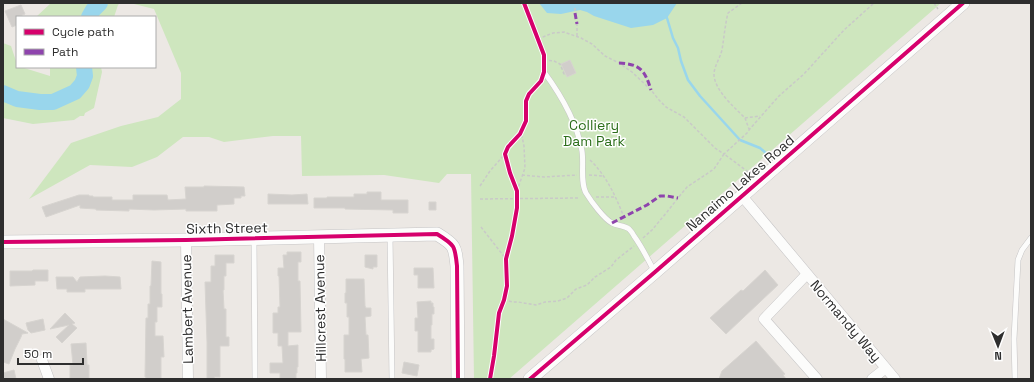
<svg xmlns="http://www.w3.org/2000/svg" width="1034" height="382" font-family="'Space Grotesk',sans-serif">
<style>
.green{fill:#cee6be}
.water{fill:#99d6ec}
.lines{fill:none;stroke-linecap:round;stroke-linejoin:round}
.stream{stroke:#99d6ec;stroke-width:2.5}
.river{stroke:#99d6ec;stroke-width:16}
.building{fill:#d1cecb;stroke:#d7d4d0}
.service-casing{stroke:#c5c4c5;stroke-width:6}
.minor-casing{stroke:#c5c4c5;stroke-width:11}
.tertiary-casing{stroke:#c5c4c5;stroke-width:14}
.path{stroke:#c9c9c8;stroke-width:1.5;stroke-dasharray:3 2;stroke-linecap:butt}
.service{stroke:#fcfcfb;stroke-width:5}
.minor{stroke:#fcfcfb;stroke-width:10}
.tertiary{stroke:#fcfcfb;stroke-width:13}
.quiet{stroke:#8e44ad;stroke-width:3;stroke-dasharray:6 3;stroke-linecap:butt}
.cycleway-casing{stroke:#fff;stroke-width:6}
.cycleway{stroke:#d6006c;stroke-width:4}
.labels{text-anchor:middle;stroke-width:3;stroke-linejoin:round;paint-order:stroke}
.park-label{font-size:14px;fill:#2c6e1b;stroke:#fff}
.street-label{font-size:14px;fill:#2e2e2e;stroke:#fff}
</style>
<rect width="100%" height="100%" fill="#ece8e4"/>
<!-- green -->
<path class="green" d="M51,3h69l-2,2 -4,12h-78z
M130,3h811l-432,376h-35l-3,-205h-24l-8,9 -55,-8 -82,1 -1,-40h-28l-49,6 -15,-5h-26l-26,20 -25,10 -42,-2 -61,34 42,-56 50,-17 37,-9 23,-18v-26l-27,-64z
M3,43l8,3 6,18v3h4l29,9v-9h51l1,5 -8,36 -9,5 -1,3h-4l-6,4 -41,4 -30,-6z"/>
<!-- water -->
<path class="water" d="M539,3h138l-10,15 -14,7 -22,3 -37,-12 -7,-4 -7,-2 -19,4 -14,-1z"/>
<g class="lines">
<!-- stream -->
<path class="stream" d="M667,18l6,20 5,10 3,13 7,19 12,16 40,44 20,8 7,6"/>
<!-- river -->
<path class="river" d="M89,17l4,-7 7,-7
M3,93l14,6 23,3h13l22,-10 7,-8 3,-8 -1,-9"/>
</g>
<!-- building -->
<path class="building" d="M21,5l4,9 -8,3v8l-5,2 -7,-16z
M570,60l6,13 -9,4 -6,-13z
M204,186l40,1 1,9h-4v2h-7v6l-17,1v6h-31v-2l-32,1 -25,-1v2l-33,-1v-1l-16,-1v-3l-34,12 -4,-10 37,-12h10v1h4v1h19v3h21v-5h34l1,5 18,-1 -1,-12h19z
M367,192h14v8h27v13h-15v-3l-48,-1v-1h-31v-10h13v-1h27v-3h13z
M268,194l24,1 15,-1 1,10h-40z
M429,202h7v8h-7z
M287,252h14v10h-3v19h2l1,51h-13v14l10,-1v22h-1v6h-1v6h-16v-6h-10v-10h13l-1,-17h-4v-13h-5v-20h5v-6h2l-1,-31h-1v-8h6l-1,-13h4z
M215,255h19v8h-8v13h-2v14h-1l1,19h2v28h3v9h-9v31h-6l1,2h-8v-37l-2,-60h6v-16h4z
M365,255h12v12h-4v2l-8,-2z
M152,261l9,1v32h1v13h-5v15h-2v14h8l1,21h-3v22h-15v-2h-1l1,-59h2v-14h2v-18h1z
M414,268h19l1,20h-16v-13h-4z
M33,270h15v11h-13v4l-25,1v-15h22z
M765,270l13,15 -52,49 -16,-16 31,-28 2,1z
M105,276l15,1 1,12h-36v3h-18v-3h-10l-1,-12h17l4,5 3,-5z
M346,279h18l1,27 1,2h5v8l-6,1 1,18h2l1,23 -8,1 1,13h-17v-13h-1v-24h5v-18h-2v-14h-2v-10h1z
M431,301v2h2v4h1v7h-2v11h-1v14h3v10l-3,1v2h-13v-21h-3v-13h3l-1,-16z
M65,313l10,10 -3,1 5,4 -15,15 -6,-6 13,-12 -19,4z
M3,319l25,14 -6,1 -1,3 -6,12 -6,15 -6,-2z
M43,319l2,11 -14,3 -3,-3 -2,-7z
M756,341l29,33 -2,1 3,4h-67l3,-8z
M86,343l1,22h2v14h-19v-14h3l-2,-21z
M404,362l15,3 -2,11 -15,-3z
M14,370l2,9h-13v-6z"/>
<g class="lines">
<defs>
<path id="service" d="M544,72c17,23 33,50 38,79 2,13 -2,31 4,42 5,8 18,26 26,30 5,3 12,2 17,6 2,2 4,5 5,7 8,11 14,23 20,35
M390,236l2,143
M254,239l1,140
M1015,379l-1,-40 4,-79 4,-10 9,-12"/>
<path id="minor" d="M742,196l153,183
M319,237l2,142
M186,240l2,139
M807,274l-43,45 53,60
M42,360l7,19
M872,379l14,-11"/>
<path id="tertiary" d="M3,242l183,-2 251,-6c18,11 18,12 20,32l1,113
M530,379l125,-107 308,-269"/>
</defs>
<!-- service casing -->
<use href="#service" class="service-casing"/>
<!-- minor casing -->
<use href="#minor" class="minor-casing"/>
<!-- tertiary casing -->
<use href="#tertiary" class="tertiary-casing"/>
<!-- path -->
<path class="path" d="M742,3l-14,10c-3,12 -4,25 -6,37 -2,8 -7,15 -8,23 -1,16 21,35 31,45l15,-2
M934,3l4,6
M575,8v5
M577,36v-12
M538,39l15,-6 11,-1 17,6 11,6 13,12 14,7 13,9 19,18 8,10 7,7 18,10 31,31 9,6 23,-21 2,-3 30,-34 25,-22 40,-44 30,-27
M544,60l10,1 6,3 4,10 1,-1
M745,118l4,11
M590,160c17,16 27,39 35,60
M522,175l22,2 33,-2
M589,175l14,1
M480,186l10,-15 15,-17
M517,191l8,-23 -1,-22 -3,-14
M596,197h19
M480,199l100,-1
M481,227l25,32
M643,238l9,-8 15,-18 11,-14 9,-11 27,-18 10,-15 27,20
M504,300l9,2h5l18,3 9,-3 13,-1 9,-3 9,-9 11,-4 8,-8 16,-10 5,-7 18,-14"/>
<!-- service -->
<use href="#service" class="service"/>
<!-- minor -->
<use href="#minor" class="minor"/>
<!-- tertiary -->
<use href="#tertiary" class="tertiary"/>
<!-- quiet -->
<path class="quiet" d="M575,13l2,11
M619,63c22,1 26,8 32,27
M612,223l35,-18 13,-9h7l11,2"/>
<defs>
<path id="cycleway" d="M3,242l183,-2 251,-6c18,11 18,12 20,32l1,113
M490,379l4,-23 5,-43 5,-13 3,-14 -1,-27 6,-23 5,-28v-17l-7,-18 -5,-19 3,-7 12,-13 6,-13v-20l3,-7 12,-13 3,-9v-17l-20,-52
M530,379l125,-107 308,-269"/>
</defs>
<!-- cycleway casing -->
<use href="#cycleway" class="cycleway-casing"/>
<!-- cycleway -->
<use href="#cycleway" class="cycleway"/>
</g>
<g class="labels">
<!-- park labels -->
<g class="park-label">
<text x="594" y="130">Colliery<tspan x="594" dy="16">Dam Park</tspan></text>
</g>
<!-- street labels -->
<g class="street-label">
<text transform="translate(740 183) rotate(-41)" y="5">Nanaimo Lakes Road</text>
<text transform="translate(227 228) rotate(-1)" y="5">Sixth Street</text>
<text transform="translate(320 308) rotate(-91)" y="5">Hillcrest Avenue</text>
<text transform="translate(187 309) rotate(-91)" y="5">Lambert Avenue</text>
<text transform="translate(846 321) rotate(50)" y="5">Normandy Way</text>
</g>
</g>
<!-- border -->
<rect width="1034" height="382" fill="none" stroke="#2e2e2e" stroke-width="8"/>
<!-- legend -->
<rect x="16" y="16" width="140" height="52" fill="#ffffff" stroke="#ababab"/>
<rect x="24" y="29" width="20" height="6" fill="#d6006c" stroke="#ababab"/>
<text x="52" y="36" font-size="12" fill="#2e2e2e">Cycle path</text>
<rect x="24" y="49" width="20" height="6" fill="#8e44ad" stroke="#ababab"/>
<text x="52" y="56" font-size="12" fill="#2e2e2e">Path</text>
<!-- north arrow -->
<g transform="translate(998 346) rotate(179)" stroke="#ffffff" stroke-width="3" paint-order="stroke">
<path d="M0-3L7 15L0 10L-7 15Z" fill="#2e2e2e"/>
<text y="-6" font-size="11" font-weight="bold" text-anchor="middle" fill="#2e2e2e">N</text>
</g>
<!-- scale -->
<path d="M18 358v6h65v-6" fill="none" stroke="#2e2e2e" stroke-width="2"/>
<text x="24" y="358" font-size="12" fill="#2e2e2e" stroke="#ffffff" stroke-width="3" paint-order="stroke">50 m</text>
</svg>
